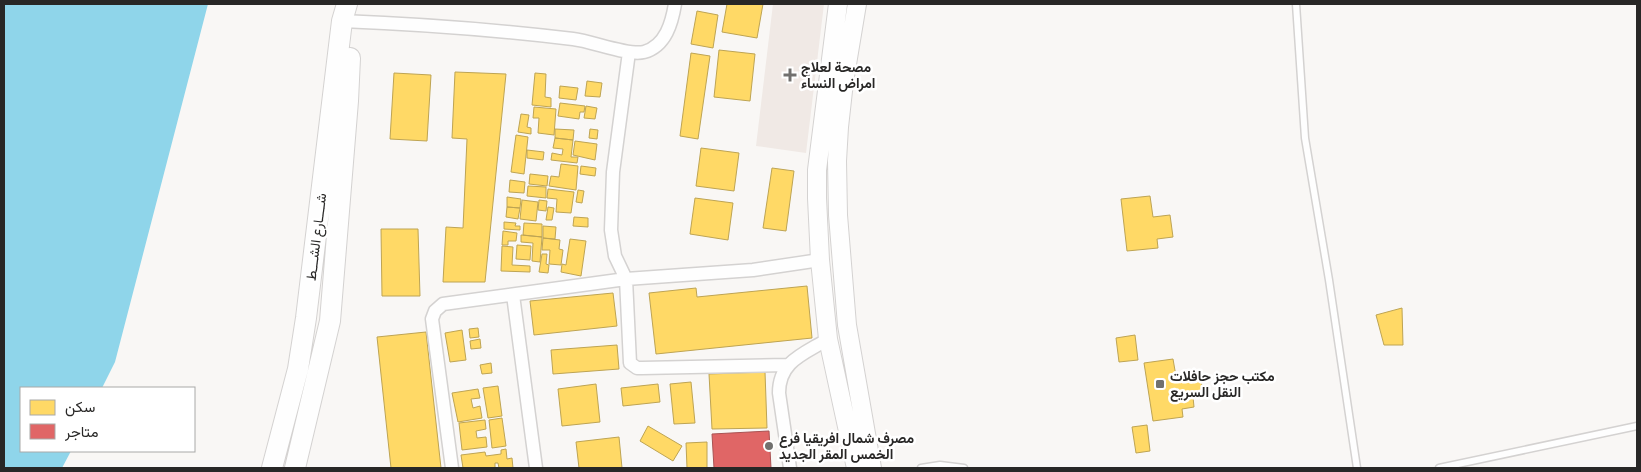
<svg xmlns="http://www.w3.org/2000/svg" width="1641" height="472" font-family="'Exo 2',Vazirmatn,sans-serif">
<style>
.built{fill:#f0e9e5}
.water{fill:#8fd5ea}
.homes{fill:#ffd966;stroke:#bea453}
.shops{fill:#e06666;stroke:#a95353}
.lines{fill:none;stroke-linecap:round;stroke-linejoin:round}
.lane-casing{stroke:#d4d2d1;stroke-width:9}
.street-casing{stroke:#d4d2d1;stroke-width:15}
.secondary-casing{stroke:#d4d2d1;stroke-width:20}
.primary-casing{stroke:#d4d2d1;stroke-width:22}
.lane{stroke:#fefefe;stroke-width:6}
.street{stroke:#fefefe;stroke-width:12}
.secondary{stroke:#fefefe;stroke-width:18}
.primary{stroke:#fefefe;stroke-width:20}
.poi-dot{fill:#71706e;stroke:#fff;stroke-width:2}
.labels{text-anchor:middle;stroke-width:5;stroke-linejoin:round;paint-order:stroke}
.poi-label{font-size:14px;font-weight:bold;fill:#282726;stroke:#fff;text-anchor:start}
.street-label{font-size:14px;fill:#282726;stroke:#fff}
</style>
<rect width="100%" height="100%" fill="#f9f7f5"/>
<!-- built -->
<path class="built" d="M773,4h51l-18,149 -50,-7z"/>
<!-- water -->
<path class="water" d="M4,4h204l-93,358 -13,26h-81v63h50l-9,17h-58z"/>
<!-- homes -->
<path class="homes" d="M727,4h36l-6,34 -35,-6z
M697,11l21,4 -5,33 -22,-4z
M719,50l36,4 -5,47 -36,-4z
M691,53l19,3 -12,83 -18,-3z
M455,72l51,2 -21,208h-42l3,-55 17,1 4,-89 -15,-1z
M394,73l37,2 -4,66 -37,-2z
M535,73l11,1 -1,23 6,1v9l-19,-2z
M587,81l15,2 -2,14 -15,-1z
M560,86l18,2 -2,12 -17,-2z
M560,103l25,3 -1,6h-4l-1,7 -21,-3z
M586,106l11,2 -2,11 -11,-1z
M534,107l22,2 -2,26 -16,-2 1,-15h-6z
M521,114l8,1 -2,12 4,1v6l-13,-2z
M555,129l19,1 -1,10 -18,-2z
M590,129l8,1 -1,9 -8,-1z
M516,135l12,2 -4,37 -13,-2z
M555,138l18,2 -2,17h7l-1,6 -26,-3 1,-7 10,2 1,-6 -10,-1z
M575,141l22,3 -2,16 -22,-5z
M701,148l38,5 -5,38 -38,-5z
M527,150l17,2 -1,8 -16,-2z
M561,164l17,2 -2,24 -27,-4 2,-10 8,1z
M581,166l15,2 -1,8 -15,-2z
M772,168l22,3 -8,60 -23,-3z
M530,174l18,2 -1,10 -18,-2z
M510,180l15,2 -1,11 -15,-1z
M528,186l18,1v11l-19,-2z
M548,189l26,3 -3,21 -15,-1 1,-13 -10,-1z
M578,190l6,1 -2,12 -6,-1z
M1150,196l3,21 17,-2 3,22 -16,2 1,9 -31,3 -6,-52z
M507,197l14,2 -1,9 -13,-1z
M695,198l38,5 -5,37 -38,-6z
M522,200l16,2 -2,19 -16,-2z
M539,200l8,1 -1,10 -8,-1z
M507,207l13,1 -2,11 -12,-2z
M548,207l6,1 -2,12h-6z
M574,217l14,1v9l-15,-1z
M504,222l12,1 -1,3h5v4l-16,-1z
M524,223l18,1v13l-19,-2z
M543,226l13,1 -1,12 -12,-1z
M381,229h37l2,67h-38z
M503,231l14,2 -1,8h-8v4h-6z
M521,235l21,2 -2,25 -8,-1 1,-18 -12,-1z
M543,238l17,2 -1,9 4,1 -2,15 -12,-1 1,-14h-8z
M570,239l16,2 -5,35 -20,-4 1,-8 4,1z
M517,245l14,1 -1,14 -14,-1z
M502,246l11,1 -1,18 18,1v6l-29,-1z
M542,254h5l-1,10 3,1 -1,8 -9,-1z
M807,286l5,52 -156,16 -7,-61 47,-5 1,9z
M613,293l4,33 -83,9 -4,-34z
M1402,308l1,37h-19l-8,-30z
M478,328l1,9 -9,1 -1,-9z
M462,330l4,30 -16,2 -5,-29z
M426,332l15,136h-50l-14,-131z
M1135,335l3,25 -19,2 -3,-24z
M480,339l1,9 -10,1 -1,-8z
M617,345l2,24 -66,5 -2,-24z
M1173,359l4,23 24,-4 2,18 -10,1 1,10 -12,2 1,8 -30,4 -9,-58z
M491,363l1,10 -10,1 -2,-9z
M765,372l2,56 -55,1 -3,-55z
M691,382l4,41 -21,1 -4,-40z
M596,384l4,38 -38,4 -4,-37z
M658,384l2,18 -37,4 -2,-18z
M498,386l4,30 -14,2 -5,-30z
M478,389l2,9 -9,1 2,9 7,-2 2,12 -24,4 -6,-29z
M502,418l4,28 -14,2 -3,-28z
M485,420l1,9 -10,2 1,7 9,-1 1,10 -25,3 -3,-27z
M1147,425l3,26 -14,2 -4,-26z
M648,426l34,20 -9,15 -33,-20z
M619,437l3,31h-43l-3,-26z
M707,442v26h-20l-1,-25z
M506,449l1,10 5,-1 1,10h-14l-1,-5h-3v5h-32l-2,-13 24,-3 1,4 15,-2v-4z"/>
<!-- shops -->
<path class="shops" d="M769,431l2,37h-57l-2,-34z"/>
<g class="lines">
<defs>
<path id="lane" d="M1296,4l9,134 24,142 28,188
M921,468l19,-3 24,3
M1439,468l198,-42"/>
<path id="street" d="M342,21c78,3 155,9 231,18 19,2 55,17 71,13 22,-6 28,-30 31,-48
M629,52l-16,120 -2,58 4,26 11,23 4,84 7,5h5l145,-3
M513,295l23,173
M452,468l-20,-149 3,-8 8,-7 183,-25 127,-9 67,-10
M790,468l-11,-75c0,-32 25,-39 49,-54"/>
<path id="secondary" d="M838,4l-21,166v28l3,62 8,79 28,129
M857,4l-13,78 -5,45 -2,34 1,54 9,110 25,143"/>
<path id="primary" d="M272,468l26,-99 8,-51 36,-297 5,-17
M295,468l35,-147 18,-220 2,-43"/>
</defs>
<!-- lane casing -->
<use href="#lane" class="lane-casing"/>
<!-- street casing -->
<use href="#street" class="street-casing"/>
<!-- secondary casing -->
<use href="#secondary" class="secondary-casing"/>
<!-- primary casing -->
<use href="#primary" class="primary-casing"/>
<!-- lane -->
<use href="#lane" class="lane"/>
<!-- street -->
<use href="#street" class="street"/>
<!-- secondary -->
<use href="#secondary" class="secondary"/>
<!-- primary -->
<use href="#primary" class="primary"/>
</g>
<!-- markers -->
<g class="poi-dot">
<path d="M787.5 67.5h5v5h5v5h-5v5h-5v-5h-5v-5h5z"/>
<rect x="1155" y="379" width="10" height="10" rx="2.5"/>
<circle cx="769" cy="446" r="5"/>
</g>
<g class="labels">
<!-- poi labels -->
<g class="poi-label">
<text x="801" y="72">مصحة لعلاج<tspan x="801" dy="16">امراض النساء</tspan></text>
<text x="1170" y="381">مكتب حجز حافلات<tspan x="1170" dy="16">النقل السريع</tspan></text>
<text x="779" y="443">مصرف شمال افريقيا فرع<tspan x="779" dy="16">الخمس المقر الجديد</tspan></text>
</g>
<!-- street labels -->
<g class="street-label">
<text transform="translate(316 237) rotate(-83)" y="5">شــــارع الشـــط</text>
</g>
</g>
<!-- border -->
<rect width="1641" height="472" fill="none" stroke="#282726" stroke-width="10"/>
<!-- legend -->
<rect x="20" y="387" width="175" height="65" fill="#ffffff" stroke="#a9a9a8"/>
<rect x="30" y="400" width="25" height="15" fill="#ffd966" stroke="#a9a9a8"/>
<text x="65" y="412" font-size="15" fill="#282726">سكن</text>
<rect x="30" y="424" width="25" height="15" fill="#e06666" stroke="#a9a9a8"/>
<text x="65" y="437" font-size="15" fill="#282726">متاجر</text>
</svg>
